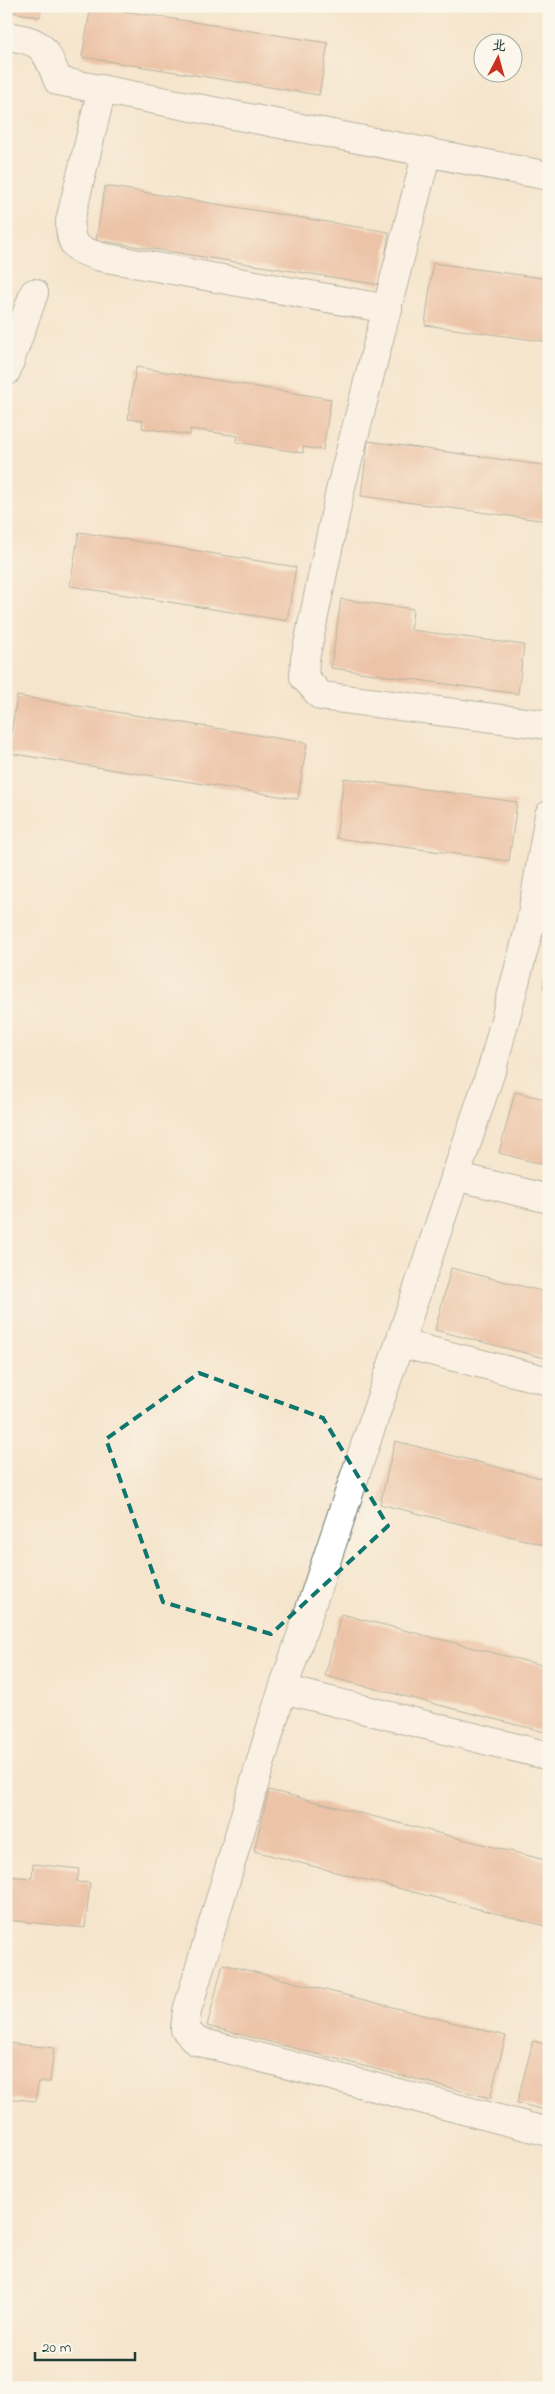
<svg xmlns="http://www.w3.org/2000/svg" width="555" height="2394" font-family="'Indie Flower','LXGW WenKai TC',sans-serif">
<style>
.building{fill:#e09a78}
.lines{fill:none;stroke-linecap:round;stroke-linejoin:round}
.minor-casing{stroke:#6a786a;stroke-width:30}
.minor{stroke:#fff;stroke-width:28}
.marked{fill:none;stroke:#0f766e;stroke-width:4;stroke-dasharray:10 6;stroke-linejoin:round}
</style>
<rect width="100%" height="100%" fill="#fbf7ec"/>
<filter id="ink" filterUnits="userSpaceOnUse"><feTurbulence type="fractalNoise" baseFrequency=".02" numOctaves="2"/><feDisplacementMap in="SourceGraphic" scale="10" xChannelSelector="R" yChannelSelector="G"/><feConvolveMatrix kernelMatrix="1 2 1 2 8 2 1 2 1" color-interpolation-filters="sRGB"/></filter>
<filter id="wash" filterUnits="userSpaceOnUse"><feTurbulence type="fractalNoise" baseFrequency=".0096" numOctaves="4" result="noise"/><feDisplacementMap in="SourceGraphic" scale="20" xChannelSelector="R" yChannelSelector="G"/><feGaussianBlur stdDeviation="1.12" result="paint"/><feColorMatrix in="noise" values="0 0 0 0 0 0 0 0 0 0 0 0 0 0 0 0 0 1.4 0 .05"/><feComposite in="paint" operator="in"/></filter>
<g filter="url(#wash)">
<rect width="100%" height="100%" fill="#f5e5cd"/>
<g id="blocks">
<!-- building -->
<path class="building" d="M6,6h36l-2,11 -34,-6z
M91,6l237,37 -9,52 -237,-38z
M105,186l284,46 -8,53 -285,-45z
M433,263l116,16v63l-124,-17z
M136,367l195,32 -8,51 -20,-3v6l-66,-11 1,-6 -48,-7v6l-48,-7 1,-7 -15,-2z
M368,441l181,25 -2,55 -186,-25z
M79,532l217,35 -9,54 -217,-35z
M341,599l72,10 -2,21 113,15 -6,49 -187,-26z
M17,696l290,47 -9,56 -290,-46z
M344,778l173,24 -8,59 -173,-23z
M548,968h1v22l-6,-2z
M515,1092l34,8v66l-50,-13z
M451,1268l98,25v66l-114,-29z
M395,1441l154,39v66l-169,-42z
M341,1614l208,53v66l-224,-57z
M269,1790l280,71v66l-295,-76z
M33,1864l46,5 -2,13 13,1 -5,45 -79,-8v-44l26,2z
M223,1964l283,72 -16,62 -283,-72z
M533,2041l16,4v66l-32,-8z
M6,2043l48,5 -4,34h-12l-2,19 -30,-3z"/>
</g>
</g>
<g filter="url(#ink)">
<use href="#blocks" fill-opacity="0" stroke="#6a786a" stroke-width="1"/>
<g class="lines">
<defs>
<path id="minor" d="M6,36c37,5 39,11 52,45l491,95
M102,89l-32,132c0,28 7,28 31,36l287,52
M427,152l-87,339 -35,168 -1,18 17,19 228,29
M6,372l28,-79
M549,815l-19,111 -37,139 -216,642 -90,304 -2,18 11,12 353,91
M455,1176l94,23
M399,1343l150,38
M283,1689l266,67"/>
</defs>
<!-- minor casing -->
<use href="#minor" class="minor-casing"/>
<!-- minor -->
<use href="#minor" class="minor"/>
</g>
</g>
<!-- marked area -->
<path d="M0 0H555V2394H0ZM199,1373l124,45 65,108 -117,108 -108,-32 -57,-163z" fill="#f5e5cd" fill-opacity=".55" fill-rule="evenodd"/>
<path class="marked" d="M199,1373l124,45 65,108 -117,108 -108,-32 -57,-163z"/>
<!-- margin -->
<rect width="555" height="2394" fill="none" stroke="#fbf7ec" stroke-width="25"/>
<!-- north arrow -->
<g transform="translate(498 58) rotate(6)"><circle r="24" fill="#fbf7ec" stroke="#a3ada2"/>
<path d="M0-4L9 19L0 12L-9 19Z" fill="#c8321e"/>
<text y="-8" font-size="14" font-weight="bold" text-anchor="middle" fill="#1f3d34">北</text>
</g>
<!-- scale -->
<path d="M35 2352v8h100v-8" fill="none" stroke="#1f3d34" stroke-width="2.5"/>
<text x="42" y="2352" font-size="15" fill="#1f3d34" stroke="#fbf7ec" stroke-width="4" paint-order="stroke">20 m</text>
</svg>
